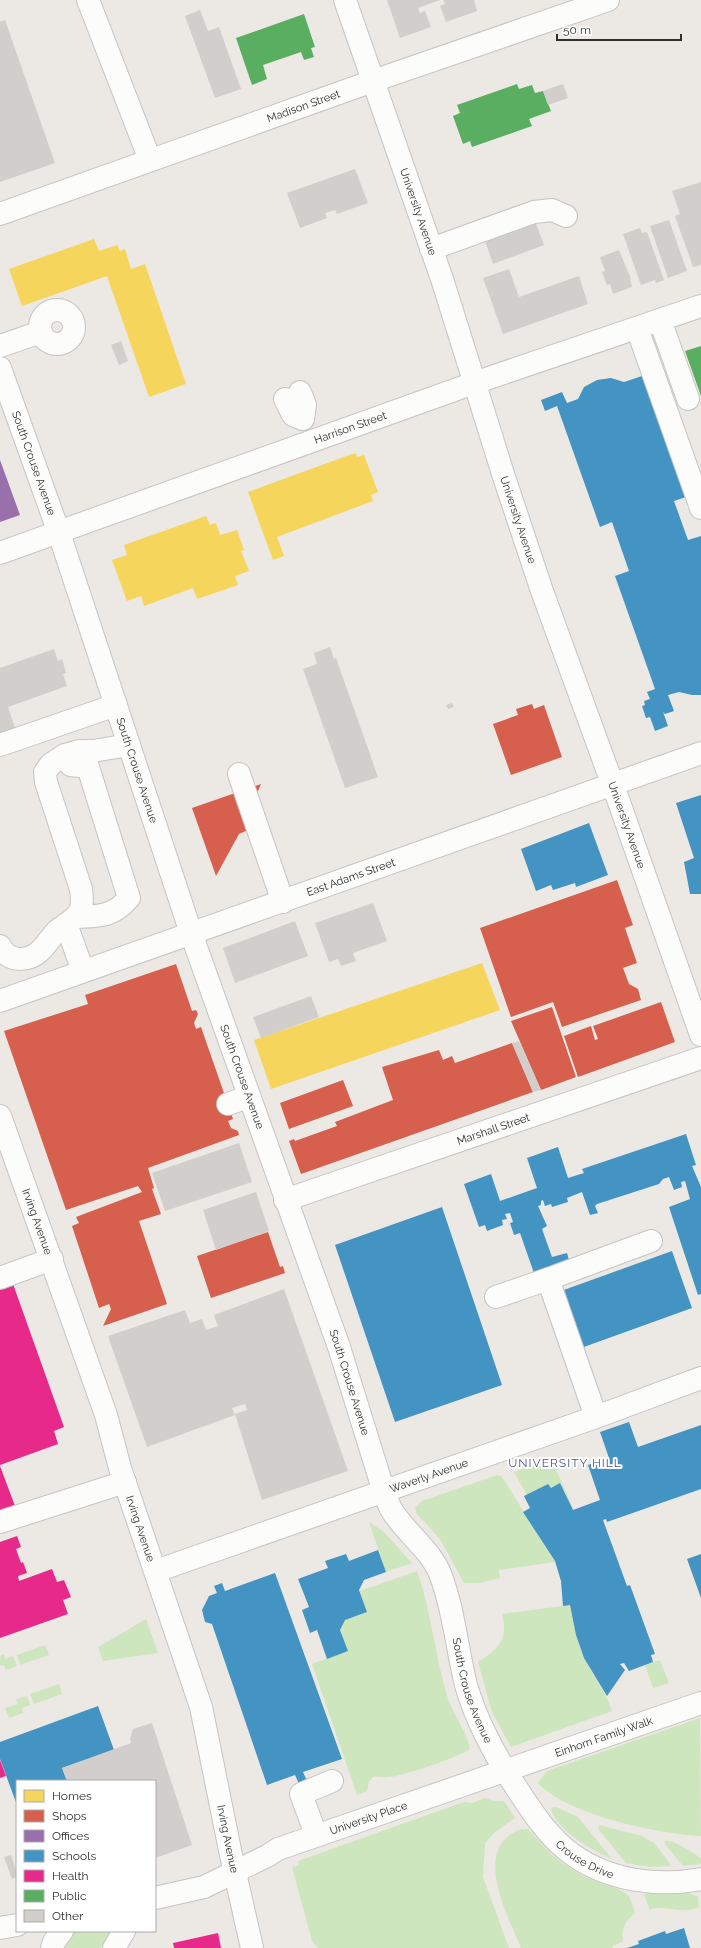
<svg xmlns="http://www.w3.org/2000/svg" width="701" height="1948" font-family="Raleway,sans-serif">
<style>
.green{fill:#cee6be}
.homes{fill:#f6d55c}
.shops{fill:#d6604d}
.offices{fill:#9970ab}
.schools{fill:#4393c3}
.health{fill:#e7298a}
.public{fill:#5aae61}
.building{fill:#d1cecb}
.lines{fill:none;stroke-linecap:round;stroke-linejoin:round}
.minor-casing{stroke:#c5c4c5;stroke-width:24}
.minor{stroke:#fcfcfb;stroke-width:22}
.labels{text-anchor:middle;stroke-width:4;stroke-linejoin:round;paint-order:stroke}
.street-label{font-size:11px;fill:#2e2e2e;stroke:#fff}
.neighbourhood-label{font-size:12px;letter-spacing:1px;fill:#4d5680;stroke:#fff}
</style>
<rect width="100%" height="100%" fill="#ece8e4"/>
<!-- green -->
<path class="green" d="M551,1458l23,52h-1l-13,-27 -9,5 -3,-4 -21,11 -13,-23z
M497,1475l4,1 3,4 51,82 -56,8 1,8 -20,5h-16l-24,-44 -23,-25 -2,-6 7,-7z
M369,1522l15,10 28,31 -26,9z
M417,1571c15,42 18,86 31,128 6,17 19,33 22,50 -11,8 -69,28 -82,28 -5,1 -10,-1 -15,0l-4,5 -2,9 -10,4 -45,-131 35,-13 -7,-21 5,-10 22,-8 -7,-21z
M570,1605c3,18 7,37 15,54 9,18 21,33 27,52l-101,36 -19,-35 -14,-50c20,-13 31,-22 24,-48z
M146,1619l12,34 -55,8 -5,-14z
M45,1645l4,10 -29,10 -3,-10z
M4,1654l1,5 8,-3 4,10 -11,4 -2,-5 -4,1v-10z
M660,1660l9,23 -16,5 -8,-23z
M59,1684l3,10 -28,10 -4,-10z
M27,1696l3,9 -8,3 1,5 -14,5 -4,-10 13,-4 -2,-5z
M700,1718l1,118c-42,-2 -134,-21 -163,-53l9,-12z
M485,1798l9,3h10l11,17 -20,14 -10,11 -2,34 26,71h-191l-6,-7 -20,-74 7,-2 -1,-4 166,-59 8,1z
M553,1807h3l22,10 34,42c-20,-9 -54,-27 -61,-50z
M599,1825l43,11 12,7 18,23 -23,1 -23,-4 -28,-34z
M521,1829h7l23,25 14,11 20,12 34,12 10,7 6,17c-10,8 -14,16 -12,29l-11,4 1,2h-92c-13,-33 -51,-100 0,-119z
M665,1841c8,-2 28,12 36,17v6l-18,2 -19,-23z
M647,1893h42l9,4 1,10c-17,9 -38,-4 -49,3l-6,-15z
M74,1931h38l-12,17h-36z"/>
<!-- homes -->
<path class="homes" d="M94,239l5,12 18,-6 3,6 5,-2 6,20 14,-5 41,120 -37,13 -42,-121 -85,30 -13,-37z
M352,454h4l1,3 7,-2 14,37 -7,3 2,6 -96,36 7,19 -11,4 -25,-68z
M206,516l4,9 6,-2 4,12 17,-5 7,20 -3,1 8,20 -14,5 3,9 -41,14 -4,-11 -49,18 -3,-10 -14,5 -15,-41 15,-5 -3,-10z
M482,963l18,47 -229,79 -17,-49z"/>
<!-- shops -->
<path class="shops" d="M532,704l2,5 10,-4 18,52 -51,18 -18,-51 25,-9 -2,-6z
M261,784l-16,37 3,9 -9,4 -23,42 -24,-68z
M617,880l16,45 -8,3 12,35 -14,5 6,16 9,5 3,11 -79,27 -9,-25 -42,15 -31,-89z
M176,964l16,47 4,-1 2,4 -4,9 2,6 5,-2 32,92 -5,2 3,7 7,3 1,4 -91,33 6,20 -2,1 9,25 -22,7 28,83 -64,22 8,-17 -2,-5 -10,4 -27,-82 7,-3 -3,-6 66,-25 -4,-6 -72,24 -62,-179 84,-27 -3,-9z
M661,1002l14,40 -97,35 -14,-41 27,-10 4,14 3,-1 -5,-13z
M552,1007l24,70 -35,13 -30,-69z
M512,1043l21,49 -232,82 -12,-33 5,-2 1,2 42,-15 -2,-4 58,-22 -11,-33 57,-17 4,10 9,-4 3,7z
M343,1080l10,26 -64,23 -9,-26z
M268,1232l12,35 3,-1 2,7 -74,25 -14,-42z"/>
<!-- offices -->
<path class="offices" d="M0,460l20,55 -20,7z"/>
<!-- schools -->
<path class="schools" d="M645,375l41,122 -12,4 14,39 13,-4v159h-9l-13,-3 -11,3 6,16 -9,3 -2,-2 5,14 -13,5 -5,-14 -4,1 -4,-12 3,-1 -1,-4 6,-2 -3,-7 8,-3 -40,-113 14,-5 -17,-49 -12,5 -43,-121 -12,5 -4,-11 21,-8 5,11 11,-4 6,-12 13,-7 14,-2 13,4z
M701,795v99h-11l-6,-32 10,-4 -18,-55z
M589,823l19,52 -32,12 -1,-4 -22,7 -2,-5 -15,6 -15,-42z
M686,1134l10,31 -4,1 9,21v107l-3,1 -29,-88 21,-8 -5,-18 -4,1 1,5 -8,3 -5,-13 -6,2 -4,5 -62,20 -2,2 3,7 -8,2 -8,-23 -15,6 1,4 -16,5 -1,-3 -6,2 -2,-6 -2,1v4l-3,1 9,20 -5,3 10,28 15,-4 2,7 -34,16 -15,-43 -6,2 -4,-12 3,-1 -3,-9 -5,1 2,5 -5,1 1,5 -16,6 -2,-6 -6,2 -15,-43 27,-10 9,27 37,-13 -10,-30 31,-11 10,31 16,-5 -2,-4z
M442,1207l60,178 -107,37 -60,-177z
M672,1251l20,57 -111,40 -20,-57z
M629,1422l9,25 63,-22v64l-94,33 -1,-3 -3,1 24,66 3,-1 25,69 -4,1 2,7 -24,9 -5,-8 -4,1 5,6 -18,26 -23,-38 -8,-23 -6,-30 -7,1 -2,-25 -6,-20 -32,-49 7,-4 -6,-12 24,-12 3,4 9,-5 13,27 27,-10 -12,-35 21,-7 -9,-26z
M378,1550l8,22 -22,8 -5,10 8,22 -22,8 -5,10 8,21 -21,8 -10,-29 -7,3 -8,-23 7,-3 -11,-28 30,-11 -3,-7 21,-7 3,7z
M701,1554v44l-14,-39z
M275,1573l67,186 -39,13 4,9 -8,3 -4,-9 -28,10 -55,-161 -7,-2 -3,-12 7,-14 8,-3 -3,-7 8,-3 3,8z
M98,1706l16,44 -52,18 5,13h-50v24l-17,-46v-17z
M684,1928l6,20h-63l12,-4 -1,-3 27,-10 1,3z"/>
<!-- health -->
<path class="health" d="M0,1284h13l51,143 -10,4 4,13 -58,21z
M0,1466l15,40 -15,6z
M17,1536l4,11 -5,2 5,14 2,-1 4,11 -9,3 1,5 33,-12 5,13 7,-2 7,17 -8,3 5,14 -68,24v-96z
M0,1760l6,16 -6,2z
M218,1933l3,15h-47l-1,-5z"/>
<!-- public -->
<path class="public" d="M304,14l11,33 -4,1 3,9 -10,3 -3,-8 -38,13 4,14 -15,6 -16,-47z
M517,84l2,5 13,-4 3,8 8,-2 8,20 -22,8 3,7 -60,21 -2,-6 -7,3 -10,-28 7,-3 -3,-8z
M701,346v50l-16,-45z"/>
<!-- building -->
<path class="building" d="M387,0h53l-22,8 2,5 5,-2 6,16 -31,11z
M443,0h31l3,11 -31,11 -6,-16 5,-2z
M200,10l8,21 11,-4 22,62 -26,9 -30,-82z
M5,20l50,143 -55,19v-160z
M563,84l5,14 -20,7 -5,-14z
M355,169l13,34 -31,11 -2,-4 -10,3 2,5 -27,10 -13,-35z
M701,182v83l-8,2 -18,-51 5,-2 -8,-23z
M533,216l11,29 -51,19 -10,-29z
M669,220l18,51 -19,7 -18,-52z
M640,228l2,5 5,-1 17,48 -8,3 -1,-3 -14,5 -18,-51z
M619,250l12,29h-1l2,8 -19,7 -3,-10 -3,1 -5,-13 3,-1 -5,-14z
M509,269l10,28 60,-21 9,28 -85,30 -20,-56z
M121,341l7,20 -9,4 -8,-20z
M330,647l4,12 2,-1 42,119 -33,11 -42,-119 14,-5 -3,-11z
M54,649l4,12 4,-2 4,14 -3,1 4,12 -59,21 7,21 -15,5v-65z
M452,703l2,4 -6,2 -2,-4z
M373,903l14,38 -34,12 3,8 -15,5 -3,-7 -9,3 -14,-39z
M295,921l13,35 -73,27 -12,-35z
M311,996l8,21 -58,21 -8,-21z
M519,1041l22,49 -8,2 -21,-49z
M239,1143l13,39 -87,29 -13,-38z
M256,1192l13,39 -53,19 -13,-40z
M284,1289l64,182 -86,29 -27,-86 12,-4 -2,-6 -13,4 3,7 -88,32 -39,-111 77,-26 5,13 12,-4 4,11 12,-4 -4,-11z
M152,1723l40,122 -37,13v-77h-88l-5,-13 69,-25 -1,-4 3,-10z
M11,1855l6,18v4l-5,2 -8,-22z"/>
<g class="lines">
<defs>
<g id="minor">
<path d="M88,0l62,160"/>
<path id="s1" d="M345,0l98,282 61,195 38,114 77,211 82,233"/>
<path id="s2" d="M0,214l373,-133 235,-81"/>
<path d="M431,249l103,-37 18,-2 14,6"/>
<circle cx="57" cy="327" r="17"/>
<path d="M660,320l28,79"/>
<path d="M637,328l64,180"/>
<path d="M0,346l41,-14"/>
<path id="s3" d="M0,368l59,165 132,400 148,414 45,145c2,5 4,11 7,17 13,23 40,40 50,67 13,35 16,73 25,109 9,32 28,69 46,96 17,26 35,56 61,74 37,26 85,32 128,24"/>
<path d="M285,399l8,16 10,4 2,-14 -5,-13"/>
<path id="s4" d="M0,553l474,-170 227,-77"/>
<path d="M0,745l116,-40"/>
<path d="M65,755l6,10 17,2 41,131c-16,19 -30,18 -53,19"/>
<path d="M239,774l44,128"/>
<path d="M66,924l17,47"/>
<path d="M0,946c8,17 29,16 41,4 6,-6 10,-13 16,-19 7,-6 18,-11 23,-20 3,-7 2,-15 1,-22l-35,-107 -1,-10 6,-8 14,-9 14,-4h14l36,-6"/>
<path id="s5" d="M0,1001l701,-248"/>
<path d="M228,1104l20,-7"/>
<path id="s6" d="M0,1116l106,299 14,53 81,239 30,148 21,93"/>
<path id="s7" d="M285,1200l416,-142"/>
<path d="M0,1278l52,-19"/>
<path d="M496,1297l52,-18"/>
<path d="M596,1417l-48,-138 103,-38"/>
<path d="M0,1522l125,-40"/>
<path id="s8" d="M156,1571l440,-154 105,-39"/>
<path d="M316,1835l-15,-41 31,-13"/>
<path id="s9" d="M155,1898l49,-11 63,-31 11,-7 423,-146"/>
<path d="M0,1928l17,-3"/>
<path d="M52,1948l2,-6 8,-11"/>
<path d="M114,1948l10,-17"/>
</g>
</defs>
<!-- minor casing -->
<use href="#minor" class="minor-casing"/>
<!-- minor -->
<use href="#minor" class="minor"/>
</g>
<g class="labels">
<!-- street labels -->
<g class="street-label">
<text dy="4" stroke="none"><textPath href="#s2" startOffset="322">Madison Street</textPath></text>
<text dy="4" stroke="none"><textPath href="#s1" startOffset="224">University Avenue</textPath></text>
<text dy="4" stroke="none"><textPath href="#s4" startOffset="372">Harrison Street</textPath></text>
<text dy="4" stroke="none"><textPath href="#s3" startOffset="101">South Crouse Avenue</textPath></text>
<text dy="4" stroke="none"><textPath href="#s1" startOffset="548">University Avenue</textPath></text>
<text dy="4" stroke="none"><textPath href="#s3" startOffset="425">South Crouse Avenue</textPath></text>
<text dy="4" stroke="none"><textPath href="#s1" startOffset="872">University Avenue</textPath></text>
<text dy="4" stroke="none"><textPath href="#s5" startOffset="372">East Adams Street</textPath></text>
<text dy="4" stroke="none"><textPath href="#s3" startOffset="749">South Crouse Avenue</textPath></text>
<text dy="4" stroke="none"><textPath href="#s7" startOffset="220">Marshall Street</textPath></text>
<text dy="4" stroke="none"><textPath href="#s6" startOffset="112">Irving Avenue</textPath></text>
<text dy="4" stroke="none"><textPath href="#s3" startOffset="1073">South Crouse Avenue</textPath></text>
<text dy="4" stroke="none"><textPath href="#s8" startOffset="289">Waverly Avenue</textPath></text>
<text dy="4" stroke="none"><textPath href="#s6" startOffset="436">Irving Avenue</textPath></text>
<text dy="4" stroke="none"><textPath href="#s3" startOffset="1409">South Crouse Avenue</textPath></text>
<text dy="4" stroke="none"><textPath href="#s9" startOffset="478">Einhorn Family Walk</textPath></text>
<text dy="4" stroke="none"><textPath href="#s9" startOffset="229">University Place</textPath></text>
<text dy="4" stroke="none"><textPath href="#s6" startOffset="759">Irving Avenue</textPath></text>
<text dy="4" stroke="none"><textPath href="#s3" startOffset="1618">Crouse Drive</textPath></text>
</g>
<!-- neighbourhood labels -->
<g class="neighbourhood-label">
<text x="565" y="1467">UNIVERSITY HILL</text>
</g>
</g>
<!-- legend -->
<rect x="16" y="1780" width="140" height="152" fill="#ffffff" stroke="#ababab"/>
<rect x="24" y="1790" width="20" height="12" fill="#f6d55c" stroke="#ababab"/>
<text x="52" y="1800" font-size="12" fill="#2e2e2e">Homes</text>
<rect x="24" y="1810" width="20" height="12" fill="#d6604d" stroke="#ababab"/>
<text x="52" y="1820" font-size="12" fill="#2e2e2e">Shops</text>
<rect x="24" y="1830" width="20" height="12" fill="#9970ab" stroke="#ababab"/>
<text x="52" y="1840" font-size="12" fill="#2e2e2e">Offices</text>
<rect x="24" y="1850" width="20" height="12" fill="#4393c3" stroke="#ababab"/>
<text x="52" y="1860" font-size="12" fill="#2e2e2e">Schools</text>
<rect x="24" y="1870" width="20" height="12" fill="#e7298a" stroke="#ababab"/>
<text x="52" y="1880" font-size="12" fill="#2e2e2e">Health</text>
<rect x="24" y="1890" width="20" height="12" fill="#5aae61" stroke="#ababab"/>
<text x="52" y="1900" font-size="12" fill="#2e2e2e">Public</text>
<rect x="24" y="1910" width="20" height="12" fill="#d1cecb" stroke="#ababab"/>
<text x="52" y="1920" font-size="12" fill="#2e2e2e">Other</text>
<!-- scale -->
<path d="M557 34v6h124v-6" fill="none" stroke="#2e2e2e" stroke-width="2"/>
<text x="563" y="34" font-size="12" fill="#2e2e2e" stroke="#ffffff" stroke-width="3" paint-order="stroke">50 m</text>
</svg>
